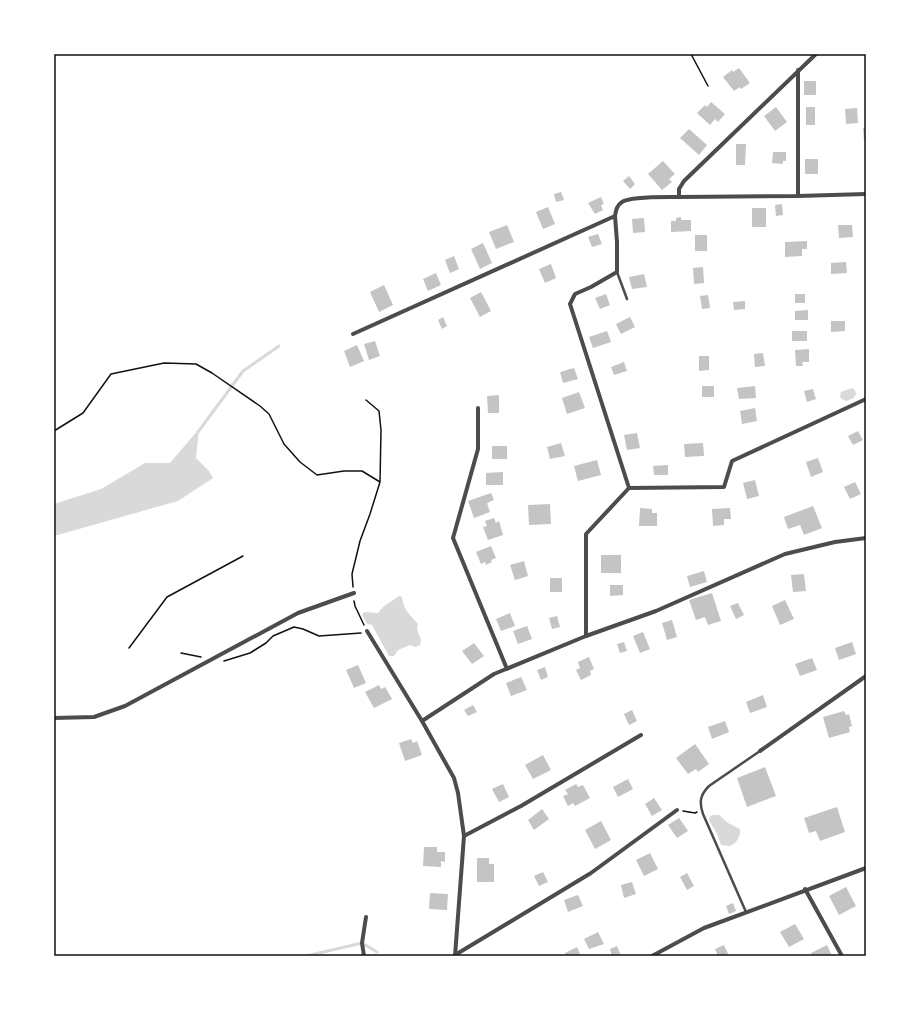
<svg xmlns="http://www.w3.org/2000/svg" width="920" height="1010" font-family="Commissioner,sans-serif">
<style>
.water{fill:#d9d9d9}
.lines{fill:none;stroke-linecap:round;stroke-linejoin:round}
.stream{stroke:#d9d9d9;stroke-width:3}
.building{fill:#c4c4c4}
.path{stroke:#111;stroke-width:1.5}
.service{stroke:#4c4c4c;stroke-width:2.5}
.minor{stroke:#4c4c4c;stroke-width:4}
.neatline{fill:none;stroke:#111;stroke-width:1.5}
</style>
<rect width="100%" height="100%" fill="#fff"/>
<!-- water -->
<path class="water" d="M852,388l3,2 1,4 -2,4 -8,3 -4,-2 -2,-2 1,-5z
M199,429l-3,29 13,13 4,7 -35,23 -124,35v-32l47,-15 44,-26h25z
M399,596l3,1c1,12 8,18 16,27l-1,5 4,11 -1,5 -5,2 -5,-2 -12,5 -4,6h-5l-17,-31 -5,-1 -5,-10 3,-2 13,1 5,-6z
M713,815h6l9,8 12,6c1,7 -4,16 -11,17 -3,0 -5,-1 -8,-1l-4,-11 -8,-14 1,-4z"/>
<g class="lines">
<!-- stream -->
<path class="stream" d="M198,432l45,-61 36,-25
M306,956l56,-13 15,9"/>
</g>
<!-- building -->
<path class="building" d="M739,68l11,15 -9,6 -1,-2 -6,4 -11,-14 9,-7 1,2z
M804,81h12v14h-12z
M711,102l14,12 -7,8 -3,-3 -5,6 -13,-12 8,-8 2,2z
M776,107l11,15 -12,9 -11,-15z
M806,107h9v18h-9z
M857,108l1,15 -12,1 -1,-15z
M863,128h3v13h-2z
M689,129l18,16 -8,10 -19,-17z
M736,144h10l-1,21h-9z
M773,152h13v9h-3v3l-11,-1z
M805,159h13v15h-13z
M663,161l12,13 -6,5 3,3 -10,8 -14,-16z
M629,176l6,8 -5,5 -7,-8z
M561,192l3,8 -8,2 -2,-8z
M601,197l3,7 -3,1 2,5 -8,4 -7,-11z
M782,204l1,11 -7,1 -1,-11z
M548,207l7,17 -12,5 -7,-17z
M752,208h14v19h-14z
M681,217v3h10v11l-20,1v-11h5v-3z
M644,218l1,14 -12,1 -1,-14z
M507,225l7,17 -18,7 -7,-17z
M838,225h14l1,12 -14,1z
M598,234l4,10 -10,3 -4,-10z
M695,235h12v16h-12z
M807,241v8h-5v7l-17,1v-15z
M483,243l9,20 -12,6 -9,-20z
M454,256l5,13 -9,4 -5,-13z
M846,262l1,11 -16,1v-11z
M551,264l5,14 -11,5 -6,-14z
M703,267l1,16 -10,1 -1,-16z
M436,273l5,12 -13,6 -5,-12z
M644,274l3,13 -15,2 -3,-12z
M384,285l9,20 -14,7 -9,-20z
M481,292l10,19 -11,6 -10,-19z
M606,294l4,11 -10,4 -5,-11z
M795,294h10v9h-10z
M708,295l2,13 -8,1 -2,-13z
M745,301v8l-11,1 -1,-8z
M808,310v10h-13v-9z
M443,317l4,9 -5,3 -4,-9z
M630,317l5,10 -14,7 -5,-10z
M831,321h14v10l-14,1z
M607,331l4,11 -18,6 -4,-11z
M792,331h15v10h-15z
M375,341l5,15 -11,4 -5,-16z
M357,345l7,16 -14,6 -6,-16z
M809,349v13h-7l1,4h-7l-1,-16z
M763,353l2,13 -10,1 -1,-13z
M699,356h10v14l-10,1z
M624,362l3,9 -13,4 -3,-8z
M574,368l4,11 -15,4 -3,-11z
M702,386h12v11h-12z
M755,386l1,12 -17,1 -2,-11z
M813,389l3,10 -9,3 -3,-11z
M579,392l6,16 -18,6 -5,-16z
M499,395v18h-11l-1,-17z
M755,408l2,13 -15,3 -2,-13z
M858,431l5,9 -10,5 -5,-9z
M637,433l3,15 -13,2 -3,-15z
M561,443l4,13 -15,3 -3,-12z
M703,443l1,13 -19,1 -1,-13z
M492,446h15v13h-15z
M818,458l5,14 -12,5 -5,-15z
M597,460l4,15 -23,6 -4,-15z
M668,465v10h-14l-1,-9z
M503,472v13h-17v-12z
M755,480l4,16 -12,3 -4,-16z
M855,482l6,12 -11,5 -6,-12z
M491,493l3,7 -7,3 3,9 -16,6 -6,-17z
M550,504l1,20 -22,1 -1,-20z
M813,506l9,22 -18,7 -4,-10 -12,4 -4,-12z
M640,508l12,1v4h5v13h-18z
M730,508l1,11h-7v6l-11,1 -1,-17z
M494,518l2,5 3,-2 4,14 -15,5 -5,-13 4,-1 -2,-5z
M491,546l5,12 -5,2 1,2 -6,3 -1,-3 -4,2 -5,-12z
M601,555h20v18h-20z
M524,561l4,15 -13,4 -5,-15z
M704,571l3,11 -17,5 -3,-11z
M804,574l2,17 -13,1 -2,-17z
M550,578h12v14h-12z
M610,585h13v10l-13,1z
M712,593l9,28 -13,4 -3,-8 -9,3 -7,-20z
M785,600l9,19 -14,6 -8,-19z
M738,603l6,12 -8,4 -6,-13z
M510,613l5,13 -14,5 -5,-12z
M557,616l3,11 -8,2 -3,-11z
M672,620l5,17 -10,3 -5,-17z
M527,626l5,13 -14,5 -5,-13z
M643,632l7,17 -10,4 -7,-17z
M624,642l3,9 -7,2 -3,-9z
M852,642l4,12 -17,6 -4,-12z
M474,643l10,13 -12,8 -10,-13z
M589,657l5,12 -4,2 1,4 -10,5 -5,-10 4,-2 -2,-6z
M812,658l5,12 -17,6 -5,-12z
M358,665l8,18 -12,5 -8,-18z
M545,667l3,10 -7,3 -4,-10z
M521,677l6,13 -16,6 -5,-13z
M379,685l2,4 4,-2 7,12 -18,9 -9,-16z
M763,695l4,12 -17,6 -4,-11z
M473,705l4,7 -9,4 -4,-6z
M632,710l5,11 -8,4 -5,-11z
M844,711l2,4 3,-1 3,12 -3,1 1,5 -21,6 -6,-21z
M725,721l4,11 -17,7 -4,-12z
M411,739l2,4 4,-2 5,14 -17,6 -6,-18z
M695,744l14,20 -11,8 -2,-3 -8,5 -12,-16z
M543,755l8,15 -18,9 -8,-14z
M765,767l11,29 -29,11 -10,-29z
M628,779l5,10 -15,8 -5,-10z
M503,784l6,13 -10,5 -7,-13z
M576,784l2,3 5,-2 7,13 -15,8 -2,-3 -5,3 -5,-10 5,-2 -3,-4z
M654,798l8,12 -10,6 -7,-12z
M837,807l8,25 -25,9 -4,-10 -7,2 -5,-15z
M542,809l7,10 -15,11 -6,-10z
M679,818l9,13 -11,7 -9,-13z
M601,821l10,19 -16,9 -10,-19z
M424,847h13v5h8v10l-4,-1v6l-18,-1z
M650,853l8,16 -14,7 -8,-16z
M477,858h12v6h5v18h-17z
M543,872l5,10 -9,4 -5,-10z
M687,873l7,13 -7,4 -7,-13z
M632,882l4,12 -12,4 -3,-13z
M846,887l10,19 -17,9 -10,-19z
M430,893l18,1 -1,16 -18,-1z
M578,895l5,11 -15,6 -4,-12z
M733,903l3,8 -7,3 -3,-8z
M795,924l9,15 -15,8 -9,-15z
M598,932l6,12 -15,5 -5,-10z
M724,945l5,11h-11l-3,-7z
M827,945l5,11h-20l-1,-3z
M617,946l4,10h-9l-2,-7z
M577,947l4,9h-15l-1,-3z"/>
<g class="lines">
<!-- path -->
<path class="path" d="M691,54l17,32
M54,431l29,-18 28,-39 53,-11 32,1 16,9 48,33 9,8 15,30 16,18 17,13 27,-4h18l18,11
M353,587l-1,-13 8,-33 10,-27 10,-32 1,-52 -2,-19 -13,-11
M354,601l1,5 9,19
M129,648l38,-51 76,-41
M181,653l20,4
M224,661l26,-8 16,-10 7,-7 21,-9 9,2 16,7 42,-3
M683,811l12,2 2,-1"/>
<!-- service -->
<path class="service" d="M617,272l10,27
M746,912l-43,-98c-4,-12 -3,-19 6,-28l51,-35"/>
<!-- minor -->
<path class="minor" d="M798,70v126
M679,197l119,-1 68,-2
M615,216l2,26v30l-26,15 -16,7 -5,10 59,184 95,-1 8,-26 134,-62
M353,334l262,-118c1,-6 2,-11 7,-14 9,-6 46,-5 57,-5v-8l5,-8 132,-127
M478,408v41l-25,89 54,131
M629,488l-43,46v102l70,-25 129,-57 50,-12 31,-4
M367,631l55,90 32,57 4,15 6,43 -9,120
M54,718l40,-1 31,-11 173,-93 56,-20
M422,721l72,-47 92,-38
M760,751l106,-75
M464,836l57,-30 120,-71
M805,889l37,67
M455,955l136,-82 86,-63
M364,956l-2,-13 4,-26
M652,956l52,-28 162,-60"/>
</g>
<!-- border -->
<rect width="920" height="1010" fill="none" stroke="#ffffff" stroke-width="110"/>
<rect x="55" y="55" width="810" height="900" class="neatline"/>
</svg>
